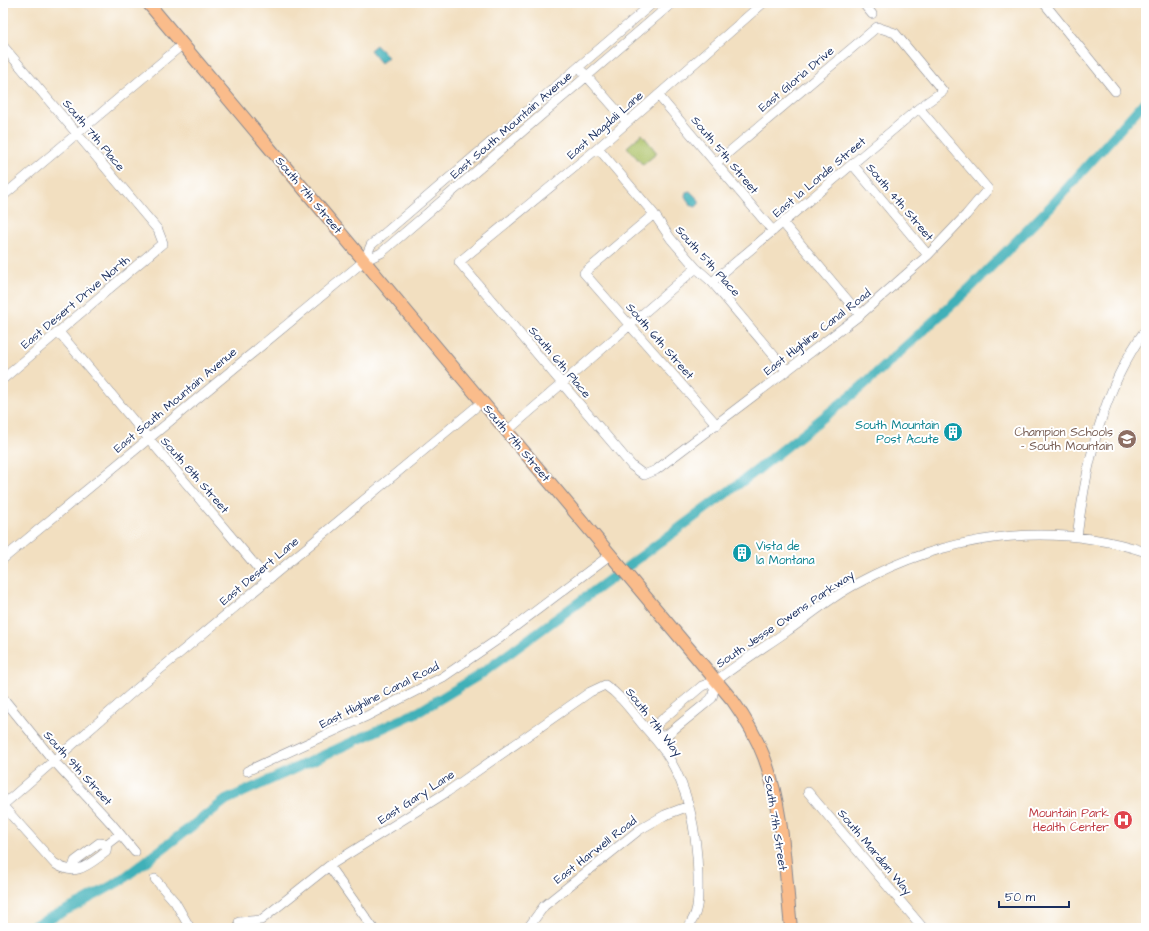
<svg xmlns="http://www.w3.org/2000/svg" width="1149" height="931" font-family="'Architects Daughter',sans-serif">
<style>
.green{fill:#abc165;stroke:#637862}
.water{fill:#40b0b8;stroke:#2e708b}
.lines{fill:none;stroke-linecap:round;stroke-linejoin:round}
.canal{stroke:#40b0b8;stroke-width:10}
.minor-casing{stroke:#86878f;stroke-width:10}
.major-casing{stroke:#86878f;stroke-width:14}
.minor{stroke:#fff;stroke-width:9}
.major{stroke:#fabc8b;stroke-width:12}
.labels{text-anchor:middle;stroke-width:4;stroke-linejoin:round;paint-order:stroke}
.street-label{font-size:12px;fill:#1b2f5e;stroke:#fff}
.culture-label{font-size:12px;fill:#0d838f;stroke:#fff;text-anchor:end}
.education-label{font-size:12px;fill:#785e54;stroke:#fff;text-anchor:end}
.health-label{font-size:12px;fill:#be3a42;stroke:#fff;text-anchor:end}
</style>
<rect width="100%" height="100%" fill="#fff"/>
<filter id="ink" filterUnits="userSpaceOnUse"><feTurbulence type="fractalNoise" baseFrequency=".025" numOctaves="2"/><feDisplacementMap in="SourceGraphic" scale="8" xChannelSelector="R" yChannelSelector="G"/><feConvolveMatrix kernelMatrix="1 2 1 2 8 2 1 2 1" color-interpolation-filters="sRGB"/></filter>
<filter id="wash" filterUnits="userSpaceOnUse"><feTurbulence type="fractalNoise" baseFrequency=".012" numOctaves="4" result="noise"/><feDisplacementMap in="SourceGraphic" scale="16" xChannelSelector="R" yChannelSelector="G"/><feGaussianBlur stdDeviation="0.9" result="paint"/><feColorMatrix in="noise" values="0 0 0 0 0 0 0 0 0 0 0 0 0 0 0 0 0 1.4 0 .05"/><feComposite in="paint" operator="in"/></filter>
<g filter="url(#wash)">
<rect width="100%" height="100%" fill="#f2dfc0"/>
<!-- green -->
<path class="green" d="M642,134l15,19 -14,12 -16,-18z"/>
<!-- water -->
<path class="water" d="M376,45l12,12 -7,6 -11,-13z
M690,191l9,9v4l-3,3 -6,-2 -5,-9 1,-4z"/>
<g class="lines">
<!-- canal -->
<path class="canal" d="M627,567l129,-96 103,-82 111,-101 83,-84 93,-104
M29,928l52,-25 39,-22 106,-81 194,-89 61,-37 135,-99"/>
</g>
</g>
<g filter="url(#ink)">
<g class="lines">
<defs>
<path id="minor" d="M763,3l-165,145 -139,114 173,204 12,9 12,-5 204,-155 68,-60 38,-40 22,-26 -69,-81
M863,3l9,11
M1044,3l71,88
M3,46l155,184 5,13 -160,136
M583,72l44,50
M658,95l115,136
M598,148l56,66 17,25 25,29 16,14 75,89
M853,165l75,90
M3,196l180,-152
M654,214l-70,59 133,152
M783,223l77,92
M364,261l7,-16 282,-242
M712,282l207,-174 24,-17 -48,-58 -18,-6 -161,136
M58,331l209,248
M507,431l189,-163
M1077,537c9,-73 25,-147 69,-208
M3,559l361,-298 17,-8 291,-250
M3,698l50,62 58,63 24,29
M653,737l5,-14 44,-37 14,-5c23,-18 47,-33 70,-49 23,-16 45,-35 70,-48 89,-49 192,-64 290,-32
M653,737l15,-3 37,-30 7,-6 4,-17
M247,771l118,-54 78,-40 57,-39 110,-83
M808,792l115,136
M3,805l131,-114 348,-289
M3,806l51,57c22,15 34,2 52,-11l1,-8 13,-10
M329,866l44,62
M72,870l3,-9 24,-18 8,1
M155,879l20,23 15,26
M239,922l22,-2 68,-54 118,-74 143,-100 15,-7c15,10 25,24 37,39 8,9 16,18 23,28 25,37 32,81 33,124 0,20 2,37 -11,52
M528,928l16,-22 95,-76 26,-15 24,-9"/>
<path id="major" d="M148,3l585,698c12,17 23,35 31,56 20,53 21,115 27,171"/>
</defs>
<!-- minor casing -->
<use href="#minor" class="minor-casing"/>
<!-- major casing -->
<use href="#major" class="major-casing"/>
<!-- minor -->
<use href="#minor" class="minor"/>
<!-- major -->
<use href="#major" class="major"/>
</g>
</g>
<!-- icons -->
<defs>
<symbol id="building-disc" viewBox="-11 -11 22 22"><circle r="9.5" fill="#0f9aa8" stroke="#fff"/><path d="M-4-6H4V6H1V3H-1V6H-4ZM-2.5-4.3h1.7v1.8h-1.7ZM.8-4.3h1.7v1.8H.8ZM-2.5-1h1.7V.8h-1.7ZM.8-1h1.7V.8H.8Z" fill="#fff"/></symbol>
<symbol id="school-disc" viewBox="-11 -11 22 22"><circle r="9.5" fill="#8d6e63" stroke="#fff"/><path d="M0-5L7-2L0 1L-7-2ZM-4 1L0 2.5L4 1V4Q0 6-4 4Z" fill="#fff"/></symbol>
<symbol id="hospital-disc" viewBox="-11 -11 22 22"><circle r="9.5" fill="#e0444e" stroke="#fff"/><path d="M-5-5h3v3.5h4V-5h3V5h-3V1.5h-4V5h-3Z" fill="#fff"/></symbol>
</defs>
<g fill-rule="evenodd">
<use href="#building-disc" x="942" y="421" width="22" height="22"/>
<use href="#school-disc" x="1116" y="428" width="22" height="22"/>
<use href="#building-disc" x="731" y="542" width="22" height="22"/>
<use href="#hospital-disc" x="1112" y="809" width="22" height="22"/>
</g>
<g class="labels">
<!-- street labels -->
<g class="street-label">
<text transform="translate(796 79) rotate(-40)" y="4">East Gloria Drive</text>
<text transform="translate(511 125) rotate(-41)" y="4">East South Mountain Avenue</text>
<text transform="translate(605 125) rotate(-41)" y="4">East Nagdali Lane</text>
<text transform="translate(94 135) rotate(50)" y="4">South 7th Place</text>
<text transform="translate(725 155) rotate(50)" y="4">South 5th Street</text>
<text transform="translate(819 177) rotate(-40)" y="4">East la Londe Street</text>
<text transform="translate(309 195) rotate(50)" y="4">South 7th Street</text>
<text transform="translate(900 202) rotate(50)" y="4">South 4th Street</text>
<text transform="translate(708 261) rotate(48)" y="4">South 5th Place</text>
<text transform="translate(75 302) rotate(-40)" y="4">East Desert Drive North</text>
<text transform="translate(817 332) rotate(-38)" y="4">East Highline Canal Road</text>
<text transform="translate(660 341) rotate(49)" y="4">South 6th Street</text>
<text transform="translate(560 362) rotate(50)" y="4">South 6th Place</text>
<text transform="translate(175 400) rotate(-40)" y="4">East South Mountain Avenue</text>
<text transform="translate(517 443) rotate(50)" y="4">South 7th Street</text>
<text transform="translate(195 475) rotate(49)" y="4">South 8th Street</text>
<text transform="translate(259 571) rotate(-40)" y="4">East Desert Lane</text>
<text transform="translate(785 619) rotate(-34)" y="4">South Jesse Owens Parkway</text>
<text transform="translate(379 695) rotate(-27)" y="4">East Highline Canal Road</text>
<text transform="translate(654 722) rotate(52)" y="4">South 7th Way</text>
<text transform="translate(78 768) rotate(48)" y="4">South 9th Street</text>
<text transform="translate(416 797) rotate(-33)" y="4">East Gary Lane</text>
<text transform="translate(776 823) rotate(81)" y="4">South 7th Street</text>
<text transform="translate(595 850) rotate(-38)" y="4">East Harwell Road</text>
<text transform="translate(875 852) rotate(50)" y="4">South Mardian Way</text>
</g>
<!-- culture labels -->
<g class="culture-label">
<text x="939" y="429">South Mountain<tspan x="939" dy="14">Post Acute</tspan></text>
<text x="756" y="550" text-anchor="start">Vista de<tspan x="756" dy="14">la Montana</tspan></text>
</g>
<!-- education labels -->
<g class="education-label">
<text x="1113" y="436">Champion Schools<tspan x="1113" dy="14">- South Mountain</tspan></text>
</g>
<!-- health labels -->
<g class="health-label">
<text x="1109" y="817">Mountain Park<tspan x="1109" dy="14">Health Center</tspan></text>
</g>
</g>
<!-- margin -->
<rect width="1149" height="931" fill="none" stroke="#fff" stroke-width="16"/>
<!-- scale -->
<path d="M999 901v6h70v-6" fill="none" stroke="#1b2f5e" stroke-width="2"/>
<text x="1005" y="901" font-size="12" fill="#1b2f5e" stroke="#ffffff" stroke-width="3" paint-order="stroke">50 m</text>
</svg>
